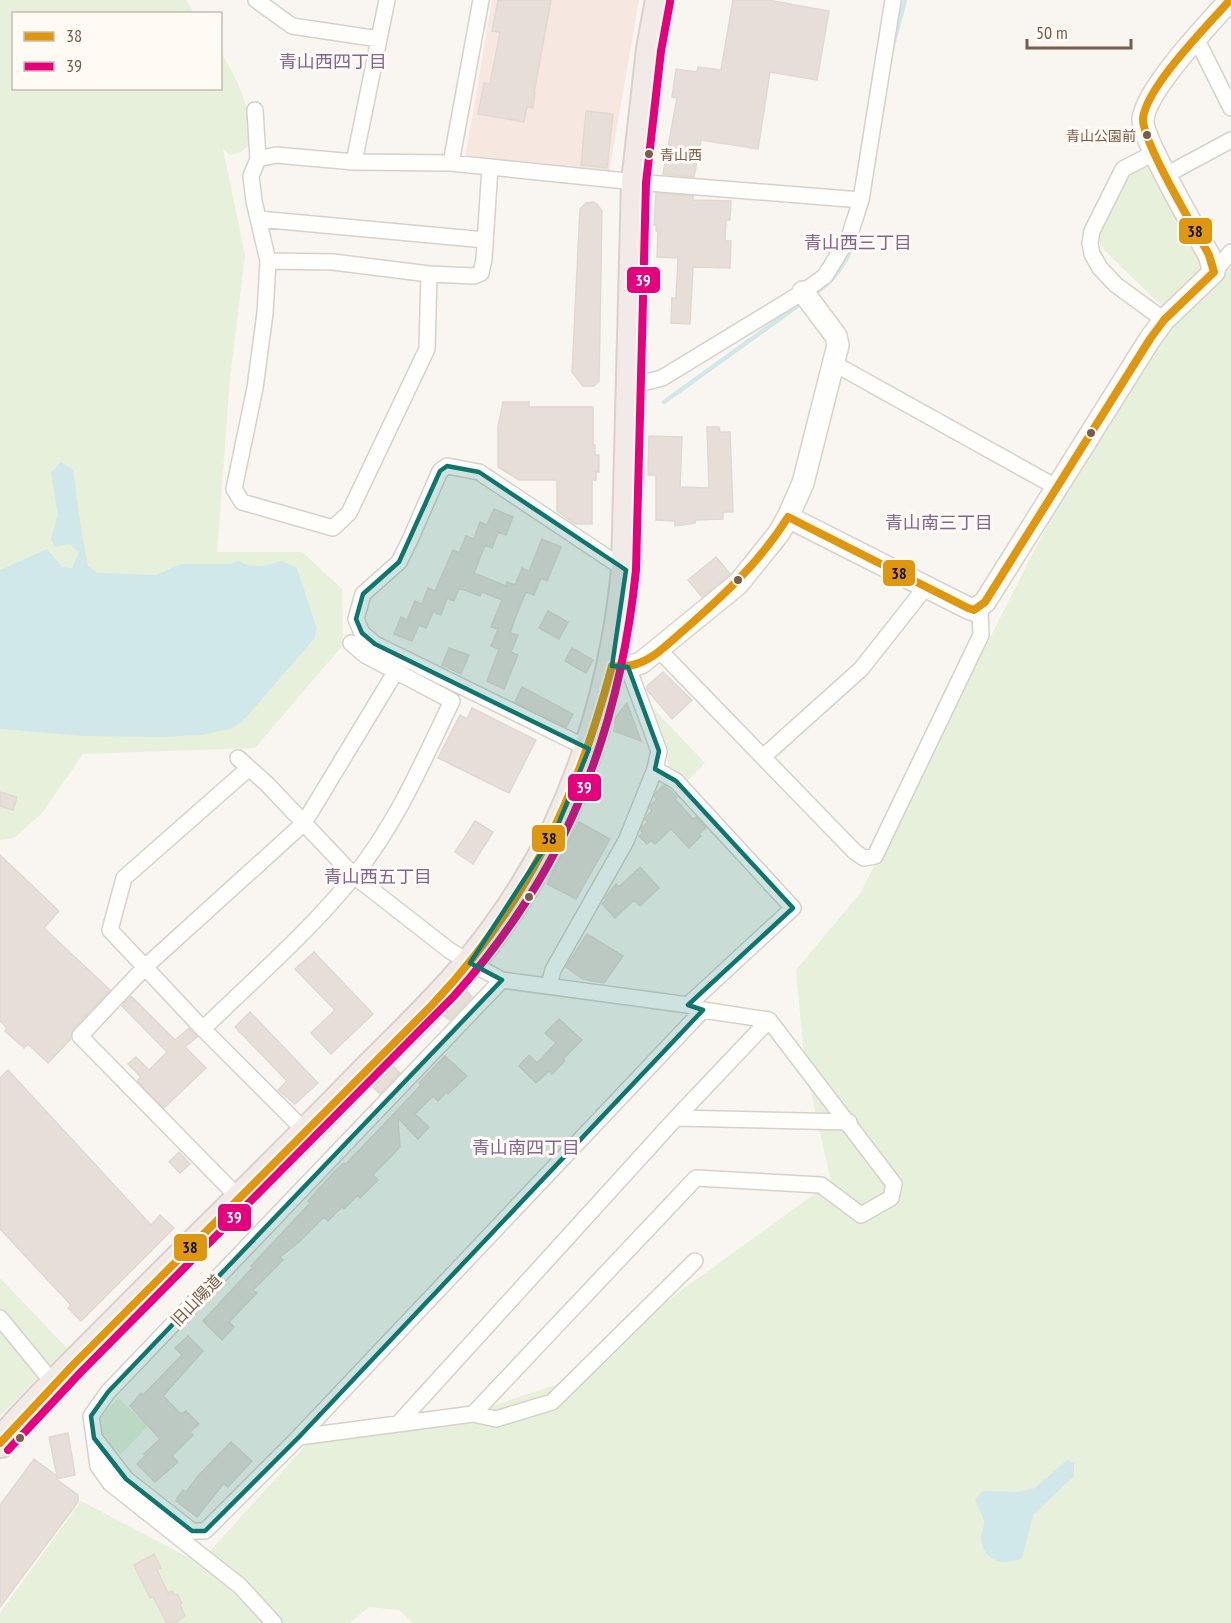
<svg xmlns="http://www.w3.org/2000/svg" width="1231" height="1623" font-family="'PT Sans Narrow','Noto Sans JP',sans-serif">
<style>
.commercial{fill:#f6e8e1}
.green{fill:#e7f0db}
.water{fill:#d0e8ea}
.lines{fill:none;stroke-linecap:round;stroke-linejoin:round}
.stream{stroke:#d0e8ea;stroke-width:4.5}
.building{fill:#e6ded7;stroke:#e2d8d2;stroke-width:1.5}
.street-casing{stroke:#d7d1cb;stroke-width:18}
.secondary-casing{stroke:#d9d2cb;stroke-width:24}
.highway-casing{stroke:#dad1cc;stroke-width:32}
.street{stroke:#fefefd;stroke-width:15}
.secondary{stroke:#fefefd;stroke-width:21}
.highway{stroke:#f2eae7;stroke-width:28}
.bus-1-casing{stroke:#fffaf3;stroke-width:12}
.bus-2-casing{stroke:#fffaf3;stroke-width:12}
.bus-1{stroke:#de970f;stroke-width:8}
.bus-2{stroke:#e5007d;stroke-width:8}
.marked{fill:#0f766e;fill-opacity:0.2;stroke:#0f766e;stroke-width:4.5;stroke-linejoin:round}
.bus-dot{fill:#7a5c4d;stroke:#fffaf3;stroke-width:2}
.labels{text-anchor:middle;stroke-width:6;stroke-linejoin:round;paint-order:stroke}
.bus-label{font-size:14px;fill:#7a5c4d;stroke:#fffaf3;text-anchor:end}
.street-label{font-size:16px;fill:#7a5c4d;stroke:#fffaf3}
.neighbourhood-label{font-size:18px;fill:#846695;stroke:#fffaf3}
.line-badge{stroke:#fffaf3;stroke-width:2}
.badge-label{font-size:16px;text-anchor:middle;font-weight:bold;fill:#fff}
.pale-badge-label{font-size:16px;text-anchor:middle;font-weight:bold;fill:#111}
</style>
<rect width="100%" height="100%" fill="#f9f5f0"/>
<!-- commercial -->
<path class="commercial" d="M492,0h147l-30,173 -144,-15z"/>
<!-- green -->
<path class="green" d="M0,0h186l8,13 -180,1v74h206l1,-35c19,30 29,54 30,90l-10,9 -11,3 -7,-6 22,106 -15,124 -13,173h85l40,37 1,56 -88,103 -172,6 -41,59 -28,25 -14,2z
M1149,167l4,2 50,91 1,9 -39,40 -61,-59 -7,-12 1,-7 30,-57z
M1231,268v1355h-818l-14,-13 -30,-3 -19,16h-350v-10l81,-112 118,62 109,-120 159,-29 95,-31 124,-96 145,-105 -26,-117 -9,-95 65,-78 204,-402 89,-151z
M654,709l51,54 -21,21 -14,-16 -20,-54z
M0,1278l67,70 -67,68z
M118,1398l30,28 -27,28 -13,-10 -9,-16 2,-11z"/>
<!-- water -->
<path class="water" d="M61,462l12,8 9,65 6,30 9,8 59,2 25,-11h49l8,-3 9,4 16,1 19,-5 15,7 20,61 -3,10 -72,83 -12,7 -29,6 -38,2 -78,-1 -85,-7v-159l47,-21 15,18 10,1 7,-15 -9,-9 -15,3 -4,-8 7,-24 -7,-42z
M1067,1460l7,3v13l-41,39 -11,43c-18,8 -37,5 -41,-18 -1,-6 4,-13 3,-19 -2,-7 -7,-15 -9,-22l8,-8 34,1 18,-4z"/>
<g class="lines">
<!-- stream -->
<path class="stream" d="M892,49l13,-49
M812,296c21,-15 33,-30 42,-54
M664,402l139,-100"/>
</g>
<!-- building -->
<path class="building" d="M498,0h53l-17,93h1l-2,15 -6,-1 -3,15 -46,-8 6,-31 6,1 10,-52 -8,-1z
M733,0h35l61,11 -12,69 -47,-8 -12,77 -57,-9 -7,37 -31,-3 14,-76 -5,-1 4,-28 21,3 1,-5 23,3z
M586,111l27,3 -6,54 -26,-3z
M656,193l37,3v4l38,1 -1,19h-4l-1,21h6l-1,27 -37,-1 -3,57 -19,-1 1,-25h4l2,-40 -21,-1 1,-26h-2v-6h-2z
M593,202l4,2 5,7 -3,170 -5,5h-11l-11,-14 8,-163 6,-6z
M503,402h26v5h64v38h2v10h4v17h-3v8h-4v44h-17l-18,-13v-31h-38l-21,-13v-40z
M707,427h12l1,5h10l3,80h-10v7l-28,1v3l-20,3v-5l-19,-1v-45h-8l1,-39 33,1 -2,50 29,1z
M494,509l19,8 -7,18 -8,-3 -6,16 -7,-3 -11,28 32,13 1,-4 8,3 7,-17 7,3 13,-32 19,8 -14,34 -6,-3 -7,17 -8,-3 -10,24 -6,17 8,2 -7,17 7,3 -14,34 -17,-8 12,-32 -8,-3 7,-17 -7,-2 11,-27 -20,-8 -2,4 -21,-8 -5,13 -7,-3 -6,17 -8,-3 -7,16 -7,-3 -7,16 -18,-7 7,-17 6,3 8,-19 7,3 6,-16 7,3 18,-41 6,3 7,-17 8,3 6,-17 7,3z
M716,557l14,17 -28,23 -14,-17z
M548,611l20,11 -9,17 -20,-11z
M449,648l20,7 -8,19 -19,-9z
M572,648l21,12 -7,13 -21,-12z
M663,672l29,28 -20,19 -25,-29v-4z
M522,687l51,27 -7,13 -51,-25z
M627,703l14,38 -27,-10 2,-14z
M472,708l64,32 -27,53 -71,-35 22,-43 7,4z
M664,785l13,12 -2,2 18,20 3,-2 10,11 -7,6 2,2 -12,12 -18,-19 -16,15 -4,-4 -4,4 -8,-8 4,-3 -2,-2 1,-4 6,-5 -3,-2 2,-4 5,-5 -2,-3 1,-3 6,-6 -3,-3 2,-3z
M0,792l17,5 -4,13 -13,-4z
M475,821l18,11 -20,32 -18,-12z
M579,822l31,17 -34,60 -29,-15z
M0,855l59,56 -15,17 66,62 -37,39 -2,10 -23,24 -20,-19 -4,4 -19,-17 2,-3 -7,-7z
M640,867l19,21 -19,18 -6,-6 -19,18 -13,-14 4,-4 -1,-2 11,-14 3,3z
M587,934l36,22 -19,27 -21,-4 -17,-12z
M314,952l59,62 -42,40 -20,-21 24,-23 -40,-41z
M467,991l5,6 -22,23 -6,-4z
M131,996l44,44 14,-12 8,9 -12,10 21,21 -42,40 -27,-27 4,-4 -13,-13 8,-7 13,13 18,-18 -45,-46z
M250,1012l68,71 -23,21 -17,-14 9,-9 -52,-54z
M559,1019l23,21 -19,19 2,2 -13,13 -3,-3 -13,12 -17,-17 10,-11 8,8 19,-20 -11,-10z
M445,1056l22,20 -19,18 -2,-2 -8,9 -5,-5 -18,18 14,13 -11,12 -20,-21 2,29 -27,28 5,5 -18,18 -2,-3 -14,14 -2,-2 -14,14 -4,-4 -25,25 -19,15 3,3 -30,30 4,3 -28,29 5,5 -12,13 -19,-19 50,-54 -2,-1 59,-63 -2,-2 26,-29 10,-9 1,2 20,-21 56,-59 -2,-2z
M394,1067l6,6 -20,21 -7,-7z
M8,1070l143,155 9,-10 14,13 -93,93 -13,-13 3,-3 -71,-76v-151z
M179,1152l11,12 -10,9 -11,-11z
M188,1336l15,15 -40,45 18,18 5,-3 13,13 -9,8 3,3 -21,21 6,6 -23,20 -18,-18 9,-9 -2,-1 16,-15 -30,-33 11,-13 2,2 39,-40 -7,-7z
M68,1433l7,42 -19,4 22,16v7l-78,105v-102l34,-46 23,17 -8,-39z
M231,1442l21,19 -24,26 -4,-4 -27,34 -21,-16 2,-2 -1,-1 6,-8 3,2 11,-15z
M154,1554l7,14 -4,2 11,23 4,-2 3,4 2,-1 5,9 -2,1 5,12 -10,7h-8l-14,-26 -3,1 -16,-33z"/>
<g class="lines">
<defs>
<path id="street" d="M256,0l36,26 87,13
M1196,38l35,70
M255,110l3,49
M1154,153l-31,16 -31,62 -2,12 2,11 8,14 16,17 48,35
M354,162l33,-162
M451,163l30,-163
M1166,175l65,-35
M259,219l226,21
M268,261l65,1 96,12 45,2 7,-3 3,-14 6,-92
M1214,272l17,-20
M429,274l-2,75 -78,164 -16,15 -91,-26 -8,-13 21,-101 10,-75 3,-52 -14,-60 -3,-25 7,-17 18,-4 78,7 97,1 185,19 225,18
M833,363l223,124
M631,386l31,-8 141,-86 22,-16 24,-39 12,-37 32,-200
M659,650l196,202 9,6 11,-2 106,-221 -1,-27
M589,749l-214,-105 -13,-11 -6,-14 7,-25 36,-32 11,-22 30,-69 7,-5 32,6 147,98
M763,757l98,-88 64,-81
M238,758l29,26 87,92 95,74 21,13 32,17 186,25 15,5 66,10 125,164 -3,14 -30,17 -40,-30 -125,-7 -223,236
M249,768l-125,110 -14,52 93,99 104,104
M655,769l21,12 117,127 -105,97
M549,985l4,-15 73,-129 29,-72 4,-18 -31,-84
M203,1029c51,-50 107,-98 151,-153 43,-53 69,-115 98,-175l-87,-46 -14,-12
M676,1118l173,4
M240,1199l-160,-163 65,-69 159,-144 92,-152
M0,1318l54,66
M398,1424l278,-306 93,-98
M299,1437l174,-23 23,5 56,-17 143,-141
M96,1440l30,39 66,52h13l94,-94 404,-427
M274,1623l-34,-37 -130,-103 -12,-17 -7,-50 17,-24 394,-412"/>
<path id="secondary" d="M788,517l180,91 6,2 11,-8 165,-263 14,-19 50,-48 -5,-17c-12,-22 -68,-118 -66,-136 4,-31 65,-94 87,-119
M612,666l16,1 13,-4 97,-79 41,-51 9,-16 15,-34 35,-138 -2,-9 -33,-44"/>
<path id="highway" d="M0,1443c37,-43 78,-83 119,-124 81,-82 165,-163 246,-247 36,-36 74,-72 107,-112 32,-39 61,-84 84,-130 39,-83 61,-169 70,-260l10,-388 15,-133 9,-49"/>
</defs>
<!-- street casing -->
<use href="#street" class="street-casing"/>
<!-- secondary casing -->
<use href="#secondary" class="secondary-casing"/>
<!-- highway casing -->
<use href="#highway" class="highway-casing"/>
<!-- street -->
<use href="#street" class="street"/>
<!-- secondary -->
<use href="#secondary" class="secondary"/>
<!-- highway -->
<use href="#highway" class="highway"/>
<defs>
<path id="bus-1" d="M0,1443l73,-78 358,-359c95,-100 146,-207 181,-340 10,1 18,1 27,-3 17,-6 32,-22 45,-33 40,-35 76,-68 104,-113l180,91 6,2 11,-8 165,-263 14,-19 50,-48 -5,-17c-13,-24 -68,-115 -66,-137 4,-32 65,-93 87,-118"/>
<path id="bus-2" d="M8,1450l73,-78 373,-376c111,-124 165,-261 182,-426l10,-387 15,-132 9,-49"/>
</defs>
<!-- bus-1 casing -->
<use href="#bus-1" class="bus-1-casing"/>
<!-- bus-2 casing -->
<use href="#bus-2" class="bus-2-casing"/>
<!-- bus-1 -->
<use href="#bus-1" class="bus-1"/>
<!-- bus-2 -->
<use href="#bus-2" class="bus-2"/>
</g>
<!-- marked area -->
<path class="marked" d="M447,466l32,6 147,98 -14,96 16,1 31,84 -4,18 21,12 117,127 -105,97 15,5 -404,427 -94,94h-13l-66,-52 -32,-41 -3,-22 17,-24 394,-412 -32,-17 85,-131 34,-83 -214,-105 -13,-11 -6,-14 7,-25 36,-32 41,-91z"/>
<!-- markers -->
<g class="bus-dot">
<circle cx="1147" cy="135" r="5"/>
<circle cx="649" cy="154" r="5"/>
<circle cx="1091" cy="433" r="5"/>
<circle cx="738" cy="580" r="5"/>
<circle cx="529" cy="897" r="5"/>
<circle cx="20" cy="1438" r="5"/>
</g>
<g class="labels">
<!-- bus labels -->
<g class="bus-label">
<text x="1136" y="141">青山公園前</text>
<text x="660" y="160" text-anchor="start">青山西</text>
</g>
<!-- street labels -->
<g class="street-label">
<text transform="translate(196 1300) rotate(-46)" y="6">旧山陽道</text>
</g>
<!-- neighbourhood labels -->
<g class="neighbourhood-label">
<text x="333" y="68">青山西四丁目</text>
<text x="858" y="249">青山西三丁目</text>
<text x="939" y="529">青山南三丁目</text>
<text x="378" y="883">青山西五丁目</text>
<text x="526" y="1154">青山南四丁目</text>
</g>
</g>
<g class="line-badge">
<rect x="1178" y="217" width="35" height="28" rx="6" fill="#de970f"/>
<rect x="626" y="266" width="35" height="28" rx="6" fill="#e5007d"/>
<rect x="882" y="559" width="34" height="28" rx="6" fill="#de970f"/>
<rect x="567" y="773" width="35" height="29" rx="6" fill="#e5007d"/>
<rect x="531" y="824" width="35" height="29" rx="6" fill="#de970f"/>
<rect x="217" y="1203" width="35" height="29" rx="6" fill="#e5007d"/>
<rect x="173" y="1233" width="35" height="29" rx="6" fill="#de970f"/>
</g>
<g class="badge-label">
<text x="643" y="286">39</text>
<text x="584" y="793">39</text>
<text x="234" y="1223">39</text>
</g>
<g class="pale-badge-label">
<text x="1195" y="237">38</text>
<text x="899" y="579">38</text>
<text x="549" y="844">38</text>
<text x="190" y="1253">38</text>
</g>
<!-- legend -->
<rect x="12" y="12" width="210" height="78" fill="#fffaf3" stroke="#cabbb1" stroke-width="1.5"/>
<rect x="24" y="32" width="30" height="9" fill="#de970f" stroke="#cabbb1" stroke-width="1.5"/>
<text x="66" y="42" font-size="18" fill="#7a5c4d">38</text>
<rect x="24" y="62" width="30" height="9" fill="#e5007d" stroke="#cabbb1" stroke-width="1.5"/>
<text x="66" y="72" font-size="18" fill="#7a5c4d">39</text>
<!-- scale -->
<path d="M1027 39v9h104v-9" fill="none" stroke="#7a5c4d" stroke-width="3"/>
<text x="1036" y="39" font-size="18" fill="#7a5c4d" stroke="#fffaf3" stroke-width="4.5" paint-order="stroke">50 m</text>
</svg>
